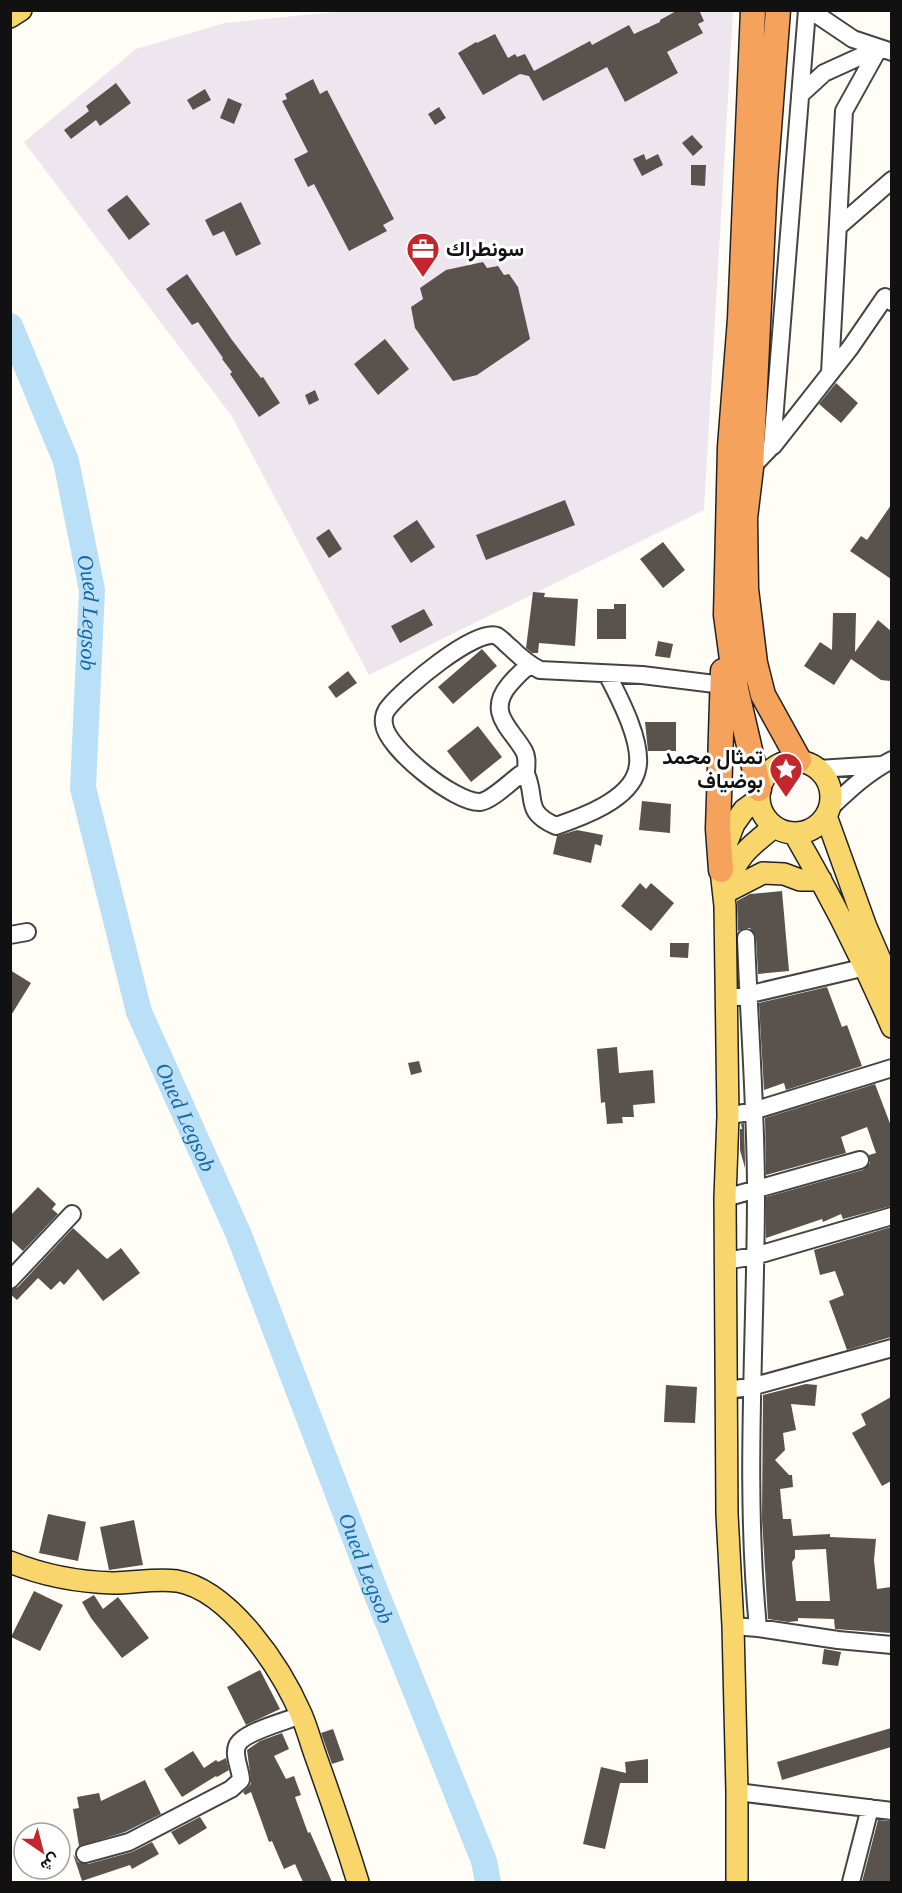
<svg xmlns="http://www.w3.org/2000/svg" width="902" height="1893" font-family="'Times New Roman',Vazirmatn,serif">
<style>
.industrial{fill:#eee6ef}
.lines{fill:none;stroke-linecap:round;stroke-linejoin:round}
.river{stroke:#b9e0f7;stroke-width:26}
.building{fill:#5a524d;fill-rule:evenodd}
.minor-casing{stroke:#444;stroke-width:20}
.major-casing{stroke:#222;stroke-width:24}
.highway-casing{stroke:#222;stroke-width:27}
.minor{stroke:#fff;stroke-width:16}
.major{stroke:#f9d66b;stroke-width:21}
.highway{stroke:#f5a25d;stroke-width:24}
.labels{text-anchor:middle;stroke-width:6;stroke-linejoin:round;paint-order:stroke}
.poi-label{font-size:21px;font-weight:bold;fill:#111;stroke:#fff;text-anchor:start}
.water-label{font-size:22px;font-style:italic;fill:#1768a6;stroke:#fff}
</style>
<rect width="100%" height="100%" fill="#fffdf5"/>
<!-- industrial -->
<path class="industrial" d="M355,10l378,1 -29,499 -335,165 -138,-260 -207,-273 112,-93 89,-26z"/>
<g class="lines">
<!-- river -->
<path class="river" id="s1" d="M10,326l56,135 26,129 -9,198 56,224 100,223 134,350 111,276 4,21"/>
</g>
<!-- building -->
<path class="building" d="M678,10h21l5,11 -6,3 5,9 -36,19 11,21 -53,29 -18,-35 -64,34 -14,-25 -9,-2 -37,21 -25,-42 18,-11 1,1 18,-9 13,24 7,-4 2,3 8,-3 9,17 56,-30 2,4 37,-20 5,9 26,-12v-2z
M313,79l7,15 7,-4 67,129 -11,6 4,6 -38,20 -35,-67 -6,3 -14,-28 14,-7 -26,-51 5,-2 -2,-5z
M116,83l15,20 -31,23 -4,-6 -25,19 -7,-9 25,-19 -3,-5z
M205,89l6,11 -18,10 -6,-10z
M228,98l14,6 -8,20 -14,-6z
M439,107l7,11 -11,7 -7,-11z
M692,135l11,12 -10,9 -11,-13z
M644,154l2,6 12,-6 5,11 -21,11 -9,-17z
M691,165h15l-1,21 -14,-1z
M127,195l23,29 -21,16 -22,-30z
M241,202l20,42 -25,12 -12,-25 -11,5 -8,-16z
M483,262l4,6 11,-2 6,9 5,-1 9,13 12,52 -53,36 -24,6 -38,-53 -4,-21 12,-8 -3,-11 26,-18z
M187,274l45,66 29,38 2,-1 17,26 -21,14 -29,-43 2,-2 -10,-13 1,-1 -25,-36 -6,3 -26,-36z
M385,339l24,30 -31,26 -24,-31z
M836,383l22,20 -17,20 -22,-19z
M315,390l4,10 -10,5 -4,-10z
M565,500l10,25 -89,35 -10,-25z
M891,505v74l-41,-28 11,-15 6,4z
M417,520l18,27 -24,16 -18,-27z
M329,529l13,20 -13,9 -13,-20z
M663,542l22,28 -22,18 -23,-29z
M533,592l12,1 -1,4 34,2 -3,47 -36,-3 -1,10h-6l-6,-5z
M614,604h12v35h-29v-30h17z
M424,609l9,16 -33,18 -9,-17z
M833,613h23l-1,39 23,-32 13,11v50l-10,-1 -30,-21 -17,26 -30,-19 16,-24 12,8z
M658,641l15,3 -3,14 -15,-2z
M482,649l15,17 -44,38 -15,-17z
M348,671l9,12 -21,15 -8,-11z
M645,722h31v29h-28z
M478,726l24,31 -31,25 -24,-31z
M642,801l29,3 -1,29 -31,-3z
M577,830l26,5 -2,11 -6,-2 -4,19 -38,-9 4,-18z
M640,883l6,6 5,-6 23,20 -23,28 -30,-25z
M782,891l7,80 -31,3 -2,-37 -6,-9h-5l-7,3 -1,-30 13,-7z
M670,943h19l-1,15 -18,-1z
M10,970l21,13 -21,34z
M827,987l15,40 5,-2 15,41 -76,24 -2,-7 -20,7 -5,-87z
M617,1047l2,26 34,-3 2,33 -22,2 1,12h-12l1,6 -16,1 -2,-22 -4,1 -4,-54z
M419,1061l3,11 -11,3 -3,-12z
M875,1084l16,42v80l-48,13 -2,-5 -18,8 -1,-3 -56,19v-41l97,-27 7,-7 -1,-8 7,-2 -9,-26 -26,10 5,16 -80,22 -1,-57z
M744,1123l1,37v8l-5,-18v-21h2l-1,-5z
M38,1187l18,17 -4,5 6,5 -35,37 -13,-12v-23z
M891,1227v110l-44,13 -18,-49 15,-6 -9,-24 -15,4 -6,-25z
M73,1228l34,31 14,-11 19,25 -37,28 -25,-32 -14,16 -4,-4 -9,9 -13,-12 -21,22 -7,-6v-4l8,-3z
M806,1384l11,1 -2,21 -24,-2 5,26 -13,3 2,17 -10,10 14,15h3l1,12 -13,2 3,30h8l2,17 37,-2v3l46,2 -2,21 3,29 14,-2v46l-56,-4 -1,-10 -36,-1v3l-10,1 -20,-3 -6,-100 1,-124zM826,1549l4,52h-34l-4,-39 3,-4v-8z
M666,1385l31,2 -2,36 -31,-1z
M891,1397v84l-9,5 -30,-53 14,-8 -5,-11z
M48,1514l38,8 -8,39 -39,-8z
M134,1520l9,45 -34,5 -9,-43z
M34,1591l29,14 -23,46 -29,-14z
M94,1595l9,14 15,-12 31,41 -27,20 -31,-40 -9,-16z
M824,1649l17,3 -3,14 -16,-2z
M260,1670l20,39 -34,16 -19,-38z
M891,1728v19l-109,33 -5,-18z
M333,1729l11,31 -12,4 -11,-31z
M282,1733l7,16 -15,7 12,23 8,-3 7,19 -6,2 13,36 2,-1 22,50h-29l-8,-18 -11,5 -12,-28 -3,1 -18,-50 -6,3 -2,-3 8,-8v-4l-4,-30 13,-9z
M193,1751l11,17 12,-8 2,2 8,-4 3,12 -12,7 -1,-1 -34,21 -18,-28z
M648,1759v24h-28l-15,66 -22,-5 18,-77 25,6 -1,-11z
M145,1780l16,34 -36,18 -46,14 -6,-37 6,-1 -2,-11 22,-4 2,8z
M200,1817l7,11 -28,17 -8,-13z
M878,1820l13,1v61h-29z
M152,1842l7,12 -27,15 -2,-4 -48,16 -9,-27 5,8 10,2 44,-12z"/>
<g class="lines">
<defs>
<path id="minor" d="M810,10l43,29 39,13
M800,95l24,-22 55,-25
M838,227l54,-47
M830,373l14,-262 35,-63
M773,446l77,-98 35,-51 7,5
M751,468l21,-22 35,-436
M607,674c12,23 37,70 30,96 -7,30 -55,47 -81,56 -33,-14 -19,-28 -30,-52h-5c-10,7 -30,27 -41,28 -25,1 -94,-54 -96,-78 -1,-6 1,-13 5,-17 13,-17 87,-80 108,-71 5,3 9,8 14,12 9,9 17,16 29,22l102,5 81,10
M818,769l63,-4
M526,774c0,-8 2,-16 -2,-23 -13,-23 -38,-38 -15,-66 6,-7 13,-14 20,-20
M830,808c18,-17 39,-37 62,-48
M10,935l17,-3
M738,997l128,-30
M728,1116l25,-5 139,-43
M725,1198l135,-38
M725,1261l30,-5 137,-40
M10,1280l62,-66
M725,1390l26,-3 141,-39
M733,1626l25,2c-14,-145 -2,-291 -2,-436 0,-85 -7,-170 -10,-254
M758,1628l80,12 54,5
M737,1792l155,19
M85,1854l44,-12 102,-53 10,-9c0,-10 -8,-24 -4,-34 5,-14 50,-25 64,-31
M851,1882l19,-74"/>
<path id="major" d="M10,17l11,-7
M759 797a36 36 0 1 1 72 0a36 36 0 1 1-72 0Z
M826,816l40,111 26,60
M794,833c37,63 69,127 98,194
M729,885c5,-28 24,-41 45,-58
M728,891l35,-18 21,1 16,6h21
M10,1562c32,13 69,20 103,21 21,0 42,-5 64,-2 53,9 104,87 124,133 6,14 10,29 15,43 15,42 29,83 42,125
M737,1882v-90l-4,-166 -6,-112 -2,-316 3,-82 -3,-210 -4,-36 6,-28 7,-18 10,-14 15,-11"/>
<path id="highway" d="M753,10l-13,309 -10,128 -4,168 10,74 23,100
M778,10l-13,171 -14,287 -6,50 1,71 9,74 8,32 36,65
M721,870l-3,-41 5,-158"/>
</defs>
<!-- minor casing -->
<use href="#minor" class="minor-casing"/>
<!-- major casing -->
<use href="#major" class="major-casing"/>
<!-- highway casing -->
<use href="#highway" class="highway-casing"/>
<!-- minor -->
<use href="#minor" class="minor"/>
<!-- major -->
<use href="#major" class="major"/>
<!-- highway -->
<use href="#highway" class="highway"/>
</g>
<!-- icons -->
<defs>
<symbol id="office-pin" viewBox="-11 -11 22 30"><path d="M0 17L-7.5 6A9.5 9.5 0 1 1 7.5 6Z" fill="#c4262e" stroke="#fff"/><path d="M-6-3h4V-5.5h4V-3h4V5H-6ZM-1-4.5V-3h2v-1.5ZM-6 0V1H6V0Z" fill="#fff"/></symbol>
<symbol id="sight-pin" viewBox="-11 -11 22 30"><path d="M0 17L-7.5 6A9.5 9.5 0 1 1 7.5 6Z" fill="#c4262e" stroke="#fff"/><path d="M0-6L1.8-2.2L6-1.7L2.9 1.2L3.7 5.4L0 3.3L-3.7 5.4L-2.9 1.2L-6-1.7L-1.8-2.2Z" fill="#fff"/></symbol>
</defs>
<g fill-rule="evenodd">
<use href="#office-pin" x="404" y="230" width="38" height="52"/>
<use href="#sight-pin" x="767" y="750" width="38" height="52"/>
</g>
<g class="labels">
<!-- poi labels -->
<g class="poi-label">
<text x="446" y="256">سونطراك</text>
<text x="763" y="764" text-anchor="end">تمثال محمد<tspan x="763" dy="24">بوضياف</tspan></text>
</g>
<!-- water labels -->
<g class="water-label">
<text dy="8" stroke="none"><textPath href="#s1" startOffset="300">Oued Legsob</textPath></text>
<text dy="8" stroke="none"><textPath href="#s1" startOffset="822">Oued Legsob</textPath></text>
<text dy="8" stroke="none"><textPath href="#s1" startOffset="1308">Oued Legsob</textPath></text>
</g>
</g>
<!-- border -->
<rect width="902" height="1893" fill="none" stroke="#111111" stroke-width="24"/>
<!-- north arrow -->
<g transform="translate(42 1851) rotate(145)"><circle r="28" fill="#ffffff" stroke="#a0a0a0" stroke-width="1.5"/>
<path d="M0-4.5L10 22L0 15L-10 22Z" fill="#c4262e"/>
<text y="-9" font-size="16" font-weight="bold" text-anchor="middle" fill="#111111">ش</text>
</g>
</svg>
